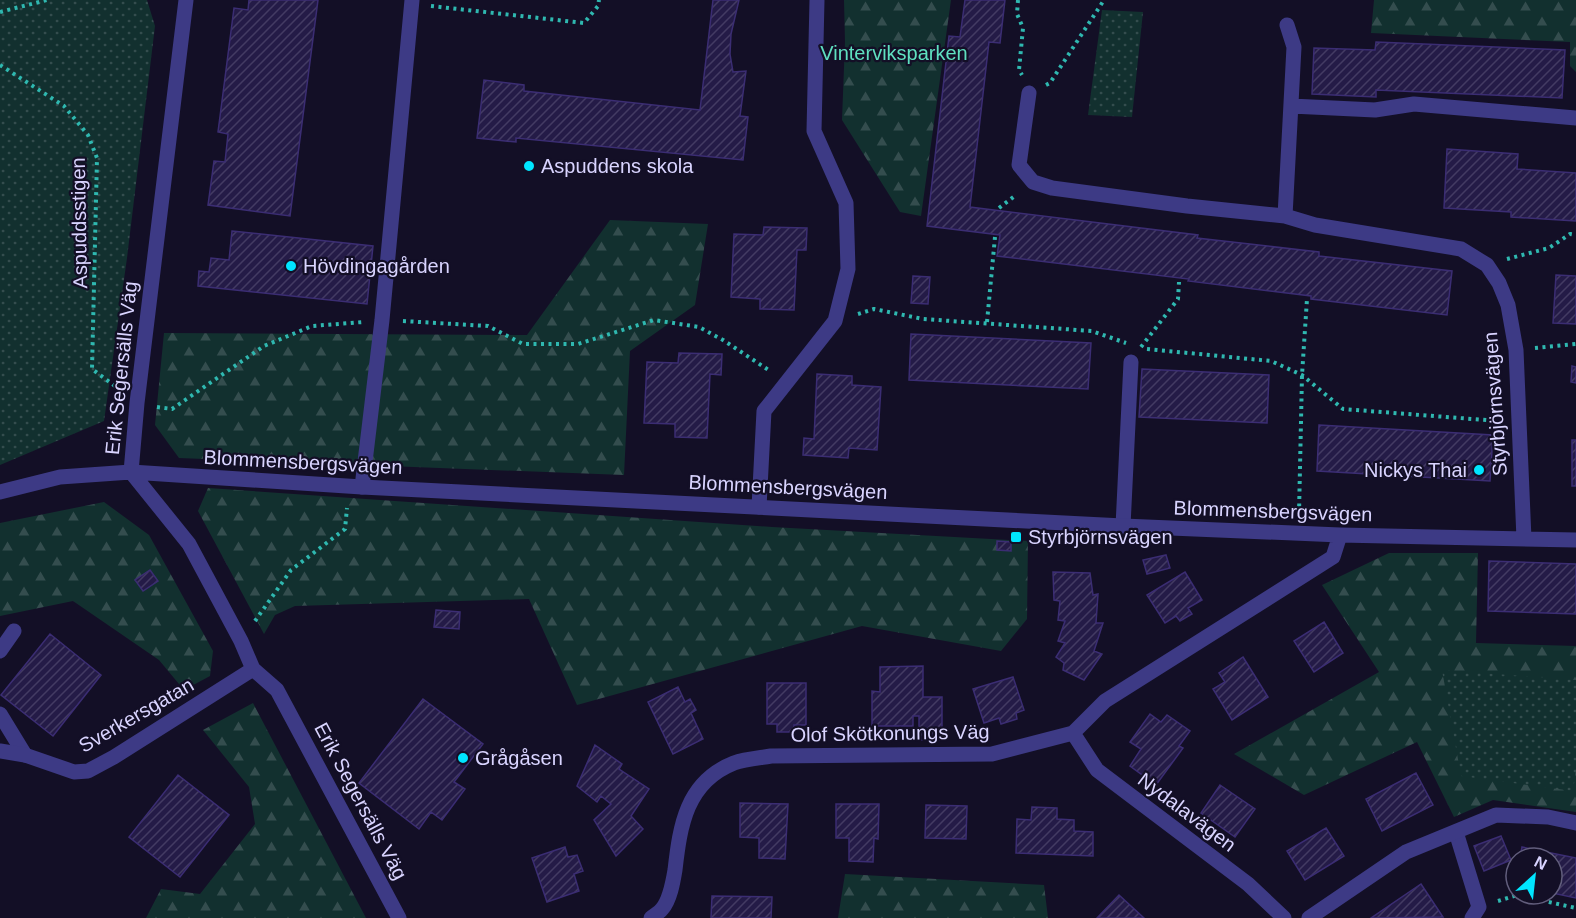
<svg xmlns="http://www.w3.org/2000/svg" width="1576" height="918" font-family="Helvetica,sans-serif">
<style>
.forest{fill:url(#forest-firs)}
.park{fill:url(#park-dots)}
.building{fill:url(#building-hatch);stroke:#3b2d73;stroke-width:1.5}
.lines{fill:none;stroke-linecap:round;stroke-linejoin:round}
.path{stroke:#2fb8b0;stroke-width:4;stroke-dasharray:3 4.5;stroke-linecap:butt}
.service{stroke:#3d3a85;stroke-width:15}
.minor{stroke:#3d3a85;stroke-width:15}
.poi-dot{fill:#00e5ff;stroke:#130f26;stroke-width:2}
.labels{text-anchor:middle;stroke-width:4.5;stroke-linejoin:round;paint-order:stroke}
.park-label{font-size:20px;fill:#5fe0c0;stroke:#130f26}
.poi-label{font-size:20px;fill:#d9d4ff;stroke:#130f26;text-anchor:start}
.street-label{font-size:20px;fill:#d9d4ff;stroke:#130f26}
</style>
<defs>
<pattern id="forest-firs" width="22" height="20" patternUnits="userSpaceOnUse" patternTransform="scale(1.5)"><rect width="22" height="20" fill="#12302f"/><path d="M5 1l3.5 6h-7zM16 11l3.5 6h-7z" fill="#344d4e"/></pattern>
<pattern id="park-dots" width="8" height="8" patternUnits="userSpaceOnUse" patternTransform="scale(1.5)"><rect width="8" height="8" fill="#12302f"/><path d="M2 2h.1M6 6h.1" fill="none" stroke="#344d4e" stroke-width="1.8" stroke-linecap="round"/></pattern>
<pattern id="building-hatch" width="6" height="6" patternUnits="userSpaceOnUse" patternTransform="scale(1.5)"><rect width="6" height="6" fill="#241b47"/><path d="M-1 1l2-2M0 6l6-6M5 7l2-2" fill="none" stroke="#433b63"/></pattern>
</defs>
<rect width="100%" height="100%" fill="#130f26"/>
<!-- forest -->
<path class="forest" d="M844,0h107l-30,216 -21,-4 -58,-92 3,-78z
M1374,0h202v72l-6,-6v-24l-199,-9z
M610,220l98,4 -13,81 -65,46 -6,124 -445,-17 -24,-33 9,-92 363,2z
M208,488l564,39 256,14 -1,78 -26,32 -139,-25 -285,79 -48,-106 -234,7 -20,9 -11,19 -66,-123z
M104,502l45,33 64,116 -3,25 -26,14 -25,-30 -86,-59 -73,15v-93z
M1389,553h89l-2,90 100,3v166l-83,-12 -39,17 -37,-75 -113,53 -70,-41 145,-82 -57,-87z
M253,703l113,215h-220l15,-29 39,5 55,-70 -6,-37 -46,-57z
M845,874l199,11 4,33h-210z"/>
<!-- park -->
<path class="park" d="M0,0h147l8,26 -28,232 -23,163 -104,44z
M1102,10l41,2 -11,105 -44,-2z
M1442,670l134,10v89l-3,22 -112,-15z"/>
<!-- building -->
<path class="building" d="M249,0h69l-28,216 -82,-11 6,-44 11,1 3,-28 -10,-2 16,-124 14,2z
M713,0h26l-8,34 -1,20 3,18 13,-1 -6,45 8,1 -5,43 -227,-22v4l-39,-4 7,-58 40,5v6l176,19z
M965,0h40l-5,43 -11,-1 -19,165 228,28 -1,3 122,14v4l133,15 -5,44 -136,-16v-3l-123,-15 1,-2 -192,-23 3,-21 -73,-9 22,-190 11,1z
M1376,42l189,8 -3,48 -186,-8v7l-64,-3 2,-46 61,2z
M1447,149l71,5 -1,15 59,4v48l-65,-4v-5l-67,-4z
M764,227l43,1 -1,22h-9l-3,60 -34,-1v-10l-29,-2 3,-63 29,1z
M232,231l141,15 -6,58 -169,-18 1,-15 10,1 2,-14 18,2z
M1556,275l20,1v48l-23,-1z
M913,276l17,1 -2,27 -17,-1z
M911,334l180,9 -3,46 -179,-9z
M679,353l43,1 -1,21 -11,-1 -3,64 -32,-1v-13l-31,-1 3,-61 31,1z
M1572,366l4,1v16l-5,-1z
M1142,369l127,6 -2,48 -128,-6z
M817,374l35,2v9l29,2 -4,63 -28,-2 -1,10 -45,-3 1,-17 10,1z
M1319,425l174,10 -3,46 -173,-10z
M1572,440h4v46h-4z
M997,541l14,1v9l-14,-1z
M1166,555l4,13 -23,6 -4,-14z
M1489,561l87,3v50l-88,-3z
M150,570l8,11 -15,10 -8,-11z
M1053,572l37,1 3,22 5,-1 -2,29h7l-9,28 8,3 -18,26 -21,-10 1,-7 -8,-6 9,-14 -7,-2 7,-20 -7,-1 2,-19 -6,-1z
M1185,572l17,28 -14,8 4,6 -7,4 -5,3 -4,-5 -11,7 -18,-28z
M436,610l24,2 -1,17 -25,-2z
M1324,622l19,31 -29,19 -20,-31z
M50,634l51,41 -48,61 -52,-41z
M1243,657l25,40 -36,23 -19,-31 12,-7 -6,-9z
M923,666v31h19v43h-23v-24h-6v10h-41v-35l8,1v-25z
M1013,677l11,33 -8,3 1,6 -16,5 -2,-6 -15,5 -11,-34z
M767,683h39v42h-12v7h-17v-8h-10z
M678,687l7,15 5,-3 6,11 -5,3 12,26 -30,15 -25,-52z
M423,699l60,45 -29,38 11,7 -23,31 -11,-8 -12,17 -60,-46z
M1150,714l11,8 6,-7 23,16 -11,15 4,2 -27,37 -26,-19 11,-17 -11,-7z
M595,745l27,19 -3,5 30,20 -18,27 12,13 -27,27 -22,-36 17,-16 -10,-8 -4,6 -20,-16z
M1416,773l17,32 -51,26 -16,-32z
M178,775l51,40 -49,62 -51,-40z
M1220,785l35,24 -20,28 -34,-24z
M740,803l48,1 -3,55 -26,-1v-20l-19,-1z
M836,804h43l-1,35 -4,-1 -1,24 -24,-1v-23h-13z
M926,805l41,1 -1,33 -41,-1z
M1032,807l25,1v11l17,1v11l19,1v24l-77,-3 1,-34 14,1z
M1326,828l18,28 -39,24 -18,-29z
M1501,836l10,24 -27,11 -10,-25z
M565,847l3,10 9,-2 6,16 -9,3 5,17 -32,11 -15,-44z
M1522,847l54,11v40l-24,-5v-35h-32z
M1421,884l22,33 -72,1z
M1119,895l25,23h-47z
M712,896l60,1 -1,21h-60z"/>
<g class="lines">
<!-- path -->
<path class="path" d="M1018,0l-1,14 6,14 -4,42 3,5
M431,6l153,17 14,-17 1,-6
M0,12l47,-12
M0,65l64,41 24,29 9,23 -5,211 27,20
M1046,85l4,-2 54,-83
M999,208l17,-13
M1507,259l42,-11 21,-14 6,1
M858,314l16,-5 49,10 169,12 34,12
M403,321l85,5 35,18h55l76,-24 45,7 24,13 47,31
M987,322l8,-85
M1141,347l37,-48 1,-17
M1535,348l41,-4
M1147,349l124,12 31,14 41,34 155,12
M157,407l15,2 92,-63 48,-20 51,-4
M1299,514l3,-139 5,-76
M255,621l36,-51 54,-41 2,-21
M1498,901l19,-6 59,13"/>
<!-- service -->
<path class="service" d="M362,487l20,-167 30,-320
M759,507l5,-96 71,-90 13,-52 -2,-66 -32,-72 3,-131
M1123,526l8,-164
M0,651l14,-20
M0,714l25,41
M1456,832l23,75 -7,11"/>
<!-- minor -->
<path class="minor" d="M186,0l-49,403 -6,69 58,72 52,97 12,28 24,21 122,228
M1029,93l-10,72 14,17 19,6 135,18 98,10 30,9 146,24 26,16 12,18 9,22 8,45 8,189
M1291,106l84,4 39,-6 162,14
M1285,216l9,-169 -7,-22
M0,492l60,-15 71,-5 231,15 761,39 217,9 236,5
M1073,733l24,37 151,114 36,34
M0,751l25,4 49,17 14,-1 26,-14 139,-88
M651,918c3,-3 8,-5 11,-9 8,-9 11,-27 13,-39 5,-44 11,-88 59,-107 11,-4 25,-5 37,-7l221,-2 81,-21 32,-32 228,-144 7,-22
M1309,918l97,-66 90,-37 52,2 28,6"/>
</g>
<!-- markers -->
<g class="poi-dot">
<circle cx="529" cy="166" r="6"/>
<circle cx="291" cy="266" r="6"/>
<circle cx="1479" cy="470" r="6"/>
<rect x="1010" y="531" width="12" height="12" rx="3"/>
<circle cx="463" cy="758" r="6"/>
</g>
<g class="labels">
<!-- park labels -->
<g class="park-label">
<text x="894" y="60">Vinterviksparken</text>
</g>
<!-- poi labels -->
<g class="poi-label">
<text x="541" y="173">Aspuddens skola</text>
<text x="303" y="273">Hövdingagården</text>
<text x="1467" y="477" text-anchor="end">Nickys Thai</text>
<text x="1028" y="544">Styrbjörnsvägen</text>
<text x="475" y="765">Grågåsen</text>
</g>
<!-- street labels -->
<g class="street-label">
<text transform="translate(79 223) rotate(-91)" y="7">Aspuddsstigen</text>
<text transform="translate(121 368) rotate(-84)" y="7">Erik Segersälls Väg</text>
<text transform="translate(1495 404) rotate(-94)" y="7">Styrbjörnsvägen</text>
<text transform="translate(303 462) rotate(3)" y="7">Blommensbergsvägen</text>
<text transform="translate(788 487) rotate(3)" y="7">Blommensbergsvägen</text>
<text transform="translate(1273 511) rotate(2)" y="7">Blommensbergsvägen</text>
<text transform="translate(136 715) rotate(-30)" y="7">Sverkersgatan</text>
<text transform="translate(890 733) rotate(-1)" y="7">Olof Skötkonungs Väg</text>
<text transform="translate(361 801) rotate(62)" y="7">Erik Segersälls Väg</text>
<text transform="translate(1187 812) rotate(37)" y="7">Nydalavägen</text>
</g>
</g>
<!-- north arrow -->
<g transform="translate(1534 876) rotate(27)"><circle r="28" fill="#130f26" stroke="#625e7d" stroke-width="1.5"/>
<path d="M0-4.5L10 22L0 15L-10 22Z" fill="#00e5ff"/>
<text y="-9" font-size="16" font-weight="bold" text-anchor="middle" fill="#d9d4ff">N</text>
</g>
</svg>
